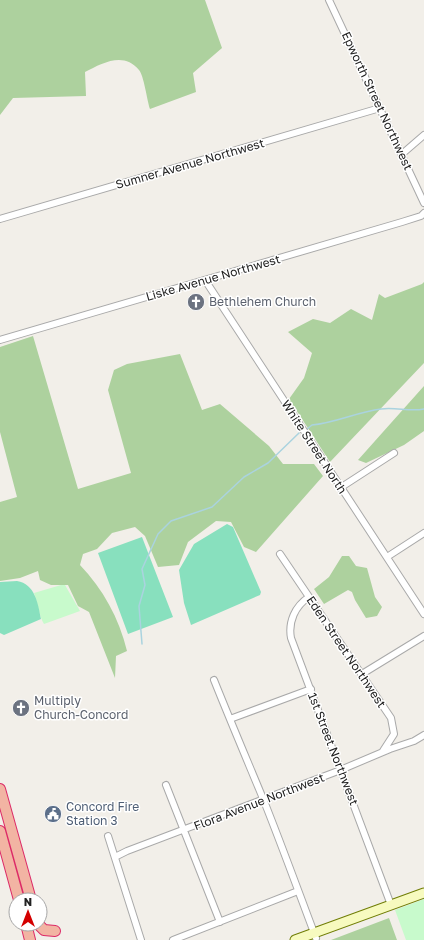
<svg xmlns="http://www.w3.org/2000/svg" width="424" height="940" font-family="'Golos Text',sans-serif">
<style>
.forest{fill:#add19e}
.park{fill:#c8facc}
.pitch{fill:#88e0be}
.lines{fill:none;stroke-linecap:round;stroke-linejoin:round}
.stream{stroke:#aad3df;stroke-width:1.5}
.minor-casing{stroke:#a9a9a9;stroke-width:8}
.secondary-casing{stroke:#707d05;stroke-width:11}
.trunk-casing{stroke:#dc2a67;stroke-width:12}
.minor{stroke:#fff;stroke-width:6}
.secondary{stroke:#f7fabf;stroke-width:9}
.trunk{stroke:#f2b4a3;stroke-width:10}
.labels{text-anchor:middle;stroke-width:3;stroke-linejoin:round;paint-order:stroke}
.street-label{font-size:12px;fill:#222;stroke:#fff}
.worship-label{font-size:12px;fill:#5b616d;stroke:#fff;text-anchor:start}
.service-label{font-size:12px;fill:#4e5e75;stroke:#fff;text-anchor:start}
</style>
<rect width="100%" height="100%" fill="#f2efe9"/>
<!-- forest -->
<path class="forest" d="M0,0h205l17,48 -29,25 3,19 -46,17c-3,-9 -6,-33 -11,-39 -15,-19 -37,-7 -54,2l1,24 -73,2 -13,17z
M424,282v81l-94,99 -41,-63 15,-21 8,-25 -24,-21 25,-13 17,4 21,-14 21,11 7,-26 6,4 37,-14z
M33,336l45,153 53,-16 -23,-83 6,-20 13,-6 53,-10 22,56 18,-6 49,42 14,18h31l9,12 -67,76 -12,-5 -13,-25 -15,-1 -28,21 -9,23 -21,2 -13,-31 -10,-9 -23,6 -15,16 -14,5 -3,11c23,24 39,53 47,86l-11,5 -1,22 -26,-66 -11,-6 -10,-21h-17l-11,-5 -2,-9 -18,7 -20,3v-79l17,-5 -17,-65v-85z
M424,386v45l-20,14 -38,18 -8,-3z
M342,556h7l7,10 11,2 8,29 7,10 -5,9 -11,2 -11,-18 -3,-8 -4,-2 -24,14 -10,-15 15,-12z
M389,918l8,22h-66z"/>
<!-- park -->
<path class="park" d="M61,585h4l15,26 -36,13c-5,-8 -6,-21 -10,-31z
M424,899v41h-18l-11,-30z"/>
<!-- pitch -->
<path class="pitch" d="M227,524l6,3 28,65 -1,3 -69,30 -7,-22 -5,-33 15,-26z
M142,537l31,80 -45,17 -30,-81z
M17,581c18,3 21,22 24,38l-37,16 -4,-2v-51z"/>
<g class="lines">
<!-- stream -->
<path class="stream" d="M307,429l5,-4c23,-2 45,-13 69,-16 15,-2 29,3 43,0
M142,644l-3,-38 6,-21 -3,-16 16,-35 13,-13 41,-14 32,-30 24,-14 31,-30"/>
<defs>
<path id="minor" d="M329,0l95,203
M402,154l22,-19
M0,219l380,-111
M205,280l219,334
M0,340l402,-118 19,-6 3,-3
M340,488l54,-35
M280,554l111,164 3,16 -11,17
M387,557l37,-24
M309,597c-14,9 -21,25 -18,41l100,267
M362,674l62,-38
M214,680c16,40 33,80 50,121 18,45 35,92 52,137
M230,719l81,-30
M166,785l54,137
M108,836l33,104
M115,857l12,-6 211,-80 52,-22 24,-8 10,-6
M173,940l125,-49"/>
<path id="secondary" d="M295,940l129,-47"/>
<path id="trunk" d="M0,789l31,111
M0,831l19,69
M26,924l4,16
M38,924l6,6 11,1"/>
</defs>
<!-- minor casing -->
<use href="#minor" class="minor-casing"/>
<!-- secondary casing -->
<use href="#secondary" class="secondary-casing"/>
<!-- trunk casing -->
<use href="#trunk" class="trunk-casing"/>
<!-- minor -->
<use href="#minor" class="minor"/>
<!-- secondary -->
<use href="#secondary" class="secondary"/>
<!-- trunk -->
<use href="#trunk" class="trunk"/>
</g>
<!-- icons -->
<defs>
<symbol id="church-disc" viewBox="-11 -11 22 22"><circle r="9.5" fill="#6b7280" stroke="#fff"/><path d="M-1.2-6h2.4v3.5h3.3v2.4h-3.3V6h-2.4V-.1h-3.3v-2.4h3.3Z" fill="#fff"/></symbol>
<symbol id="civic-disc" viewBox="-11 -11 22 22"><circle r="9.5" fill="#5c6f8a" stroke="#fff"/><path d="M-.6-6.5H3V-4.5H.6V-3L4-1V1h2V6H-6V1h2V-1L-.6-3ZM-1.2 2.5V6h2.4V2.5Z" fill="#fff"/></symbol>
</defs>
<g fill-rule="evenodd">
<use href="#church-disc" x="186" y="292" width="20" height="20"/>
<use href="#church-disc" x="11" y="698" width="20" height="20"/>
<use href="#civic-disc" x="43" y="804" width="20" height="20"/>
</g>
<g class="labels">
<!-- street labels -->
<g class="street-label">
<text transform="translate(377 101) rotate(65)" y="4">Epworth Street Northwest</text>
<text transform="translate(190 164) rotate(-16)" y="4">Sumner Avenue Northwest</text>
<text transform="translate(213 278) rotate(-16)" y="4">Liske Avenue Northwest</text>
<text transform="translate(314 447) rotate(57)" y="4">White Street North</text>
<text transform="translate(346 652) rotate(56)" y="4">Eden Street Northwest</text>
<text transform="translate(333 749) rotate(69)" y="4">1st Street Northwest</text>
<text transform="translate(259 802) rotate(-21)" y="4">Flora Avenue Northwest</text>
</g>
<!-- worship labels -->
<g class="worship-label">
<text x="209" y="306">Bethlehem Church</text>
<text x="34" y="705">Multiply<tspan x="34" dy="14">Church-Concord</tspan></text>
</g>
<!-- service labels -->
<g class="service-label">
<text x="66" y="811">Concord Fire<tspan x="66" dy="14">Station 3</tspan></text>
</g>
</g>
<!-- north arrow -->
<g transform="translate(28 912)"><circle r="19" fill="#ffffff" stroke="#a7a7a7"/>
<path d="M0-3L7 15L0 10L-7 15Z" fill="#d40000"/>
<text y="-6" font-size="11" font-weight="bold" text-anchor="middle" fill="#222222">N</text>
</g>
</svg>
